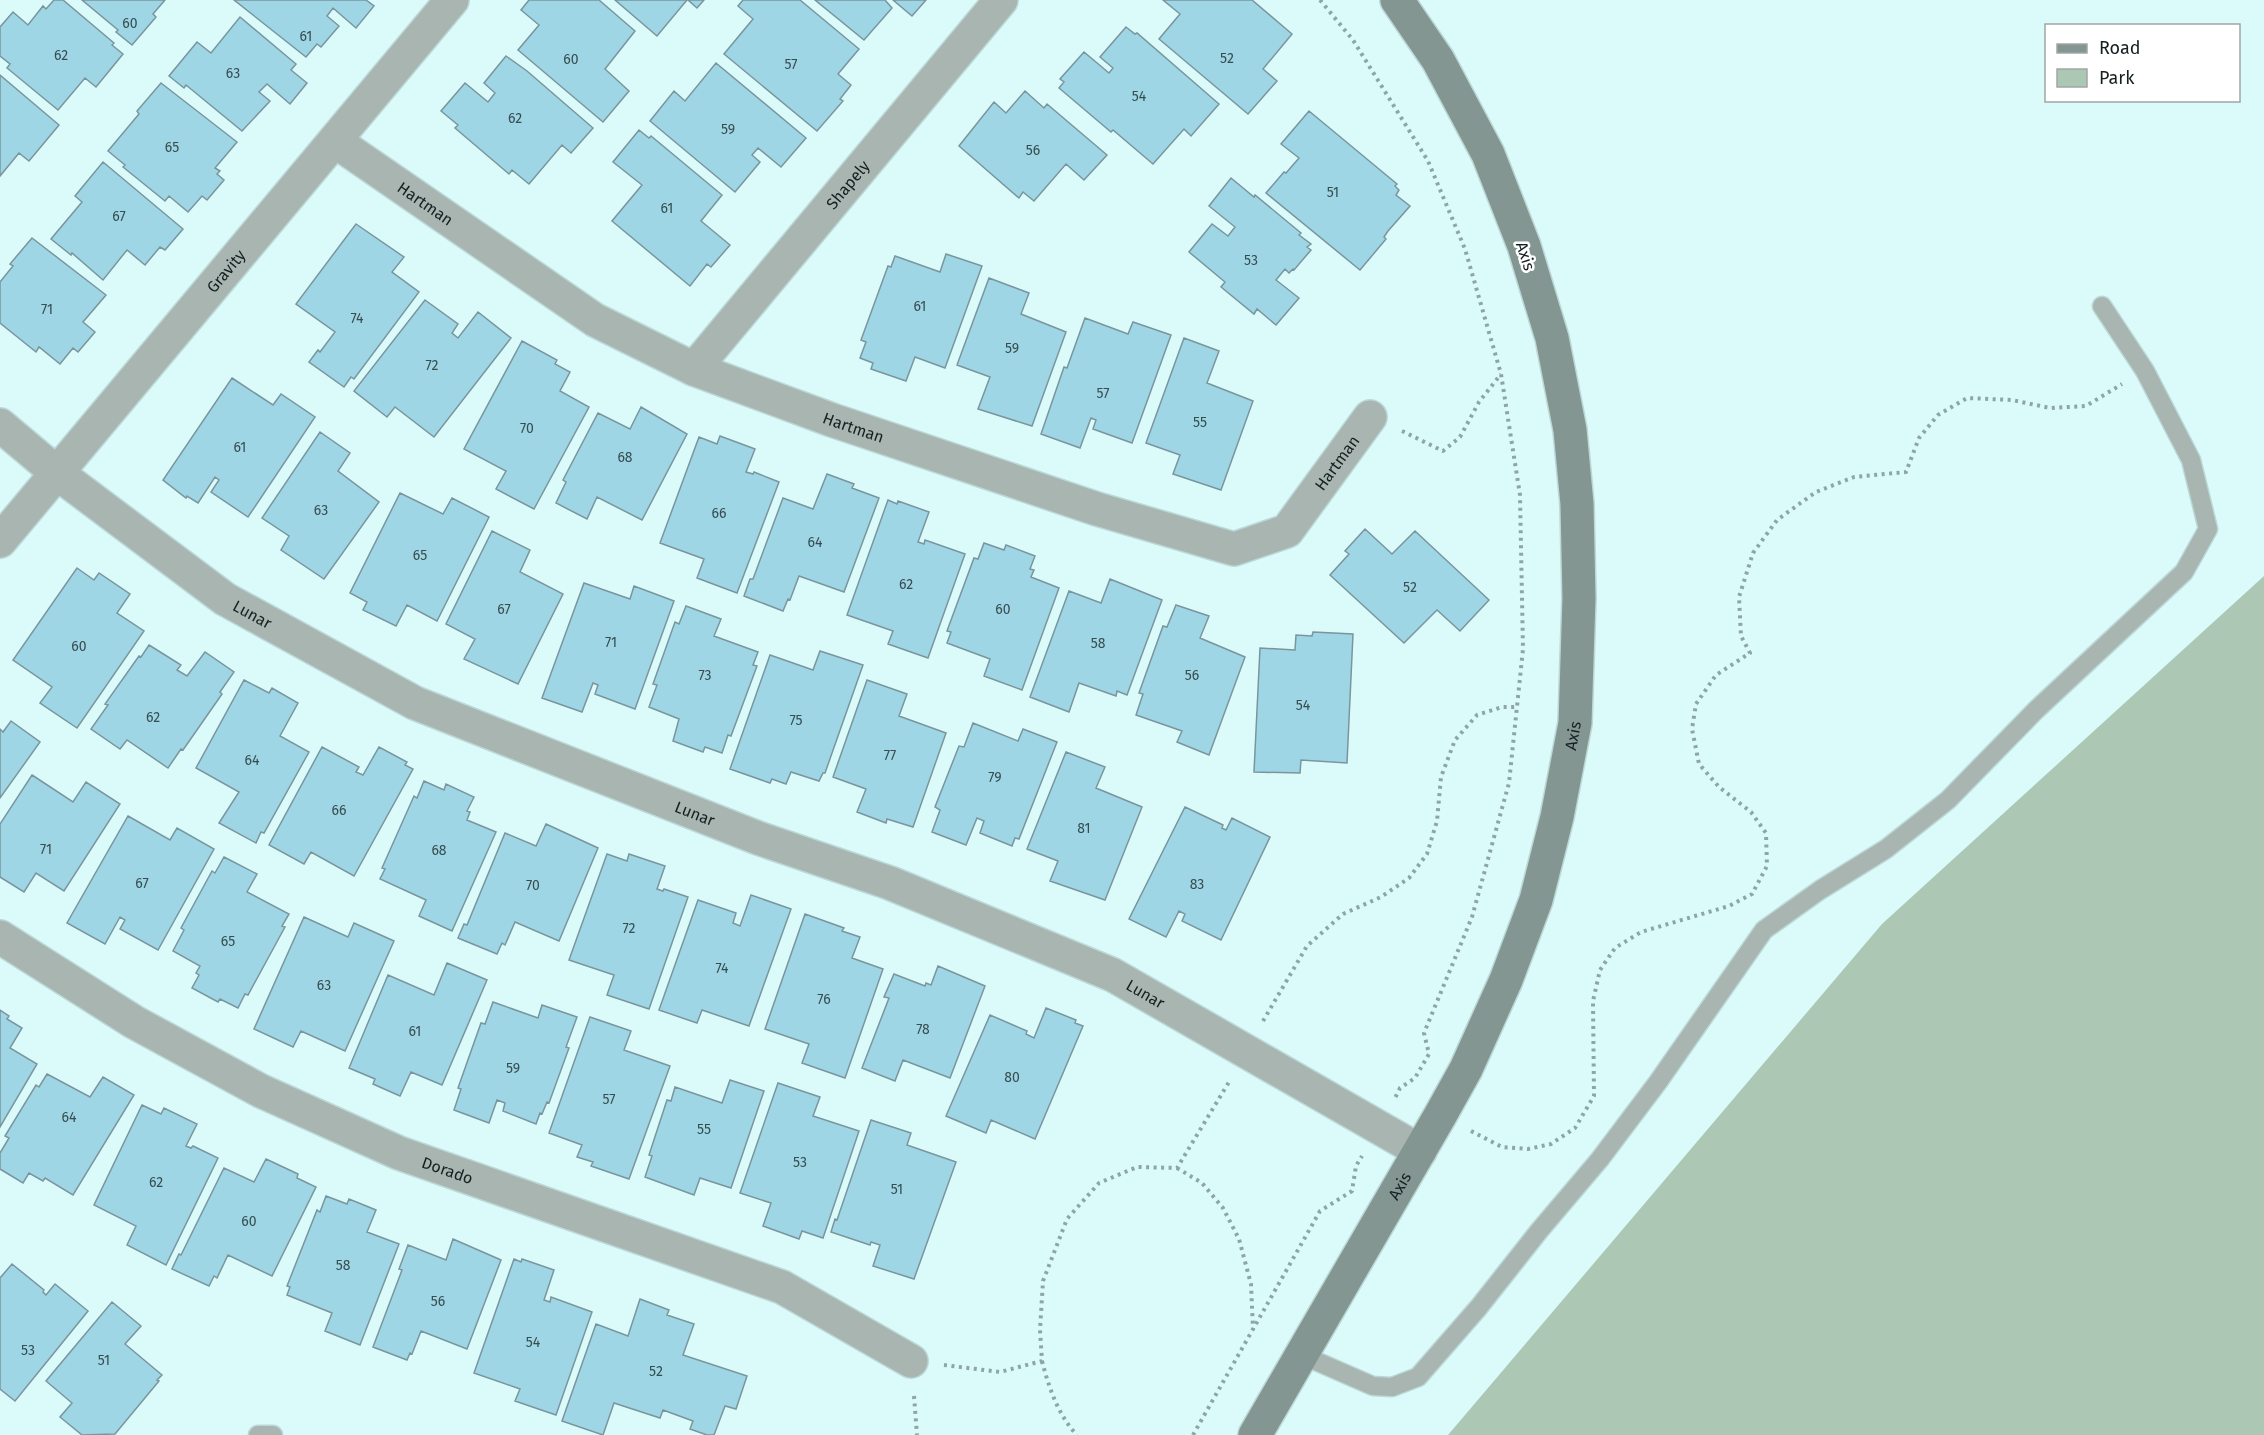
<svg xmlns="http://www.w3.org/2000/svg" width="2264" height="1435" font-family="'Fira Sans',sans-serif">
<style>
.green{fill:#acc8b5}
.building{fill:#9ed6e5;stroke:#7a959d;stroke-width:1.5}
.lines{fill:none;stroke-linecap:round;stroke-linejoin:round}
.lane-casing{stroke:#bbd8d7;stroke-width:21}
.street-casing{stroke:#bbd8d7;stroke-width:36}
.secondary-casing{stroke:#bbd8d7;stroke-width:36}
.path{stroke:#8ea5a5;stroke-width:4;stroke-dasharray:3 4.5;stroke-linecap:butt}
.lane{stroke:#a8b5b1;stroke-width:18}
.street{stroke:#a8b5b1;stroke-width:33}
.secondary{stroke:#849691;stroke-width:33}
.labels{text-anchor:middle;stroke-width:5;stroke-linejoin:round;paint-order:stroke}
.number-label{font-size:14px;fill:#374e51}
.street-label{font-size:16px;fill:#152020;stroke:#fff}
</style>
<rect width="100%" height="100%" fill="#dbfbfa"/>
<!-- green -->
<path class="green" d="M2264,576v859h-816l434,-511z"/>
<!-- building -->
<path class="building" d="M54,0h9l51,43 -2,2 11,9 -27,33 -11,-9 -27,32 -51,-42 3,-4 -10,-8v-29l13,-15 15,13 15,-19 3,3z
M82,0h83l-12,14 3,3 -24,28 -16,-13 2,-2z
M234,0h132l8,6 -18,22 -23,-20 -6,8 12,10 -18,21 -4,-3 -11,13z
M529,0h70l36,31 -30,38 24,22 -26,31 -85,-72 21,-25 -18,-15z
M615,0h72l-30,36z
M688,0h16l-7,8z
M743,0h57l59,49 -21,25 13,11 -11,14 3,2 -26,30 -93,-77 29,-35 -15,-13z
M815,0h70l7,8 -28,32z
M893,0h33l-14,16z
M1163,0h89l40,34 -29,35 14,12 -29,33 -89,-75 21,-25z
M240,17l56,47 -5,6 16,13 -17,21 -23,-20 -8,8 11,9 -28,30 -56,-46 -2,3 -15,-12 28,-34 14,11z
M1126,27l9,7 2,-1 82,71 -28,32 -7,-7 -31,35 -40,-34 -2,2 -52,-44 5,-6 -4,-3 24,-27 25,21 4,-5 -13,-11z
M506,56l21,15 66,57 -22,25 -9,-8 -33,39 -17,-14 -3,4 -54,-46 3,-3 -17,-14 24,-28 23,19 7,-9 -11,-10z
M716,63l90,75 -25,29 -23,-19 -6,7 8,7 -25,30 -85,-71 24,-30 11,10z
M0,75l59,50 -30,36 -10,-8 -19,23z
M161,83l76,59 -22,26 5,3 -3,3 7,6 -17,20 -5,-4 -14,16 -19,-16 -4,5 -42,-34 2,-2 -17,-14 31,-37 -2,-3z
M1025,91l19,17 3,-4 60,51 -23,25 -18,-16 -32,37 -11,-9 -4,6 -60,-52 35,-44 12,11z
M1309,111l88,73 -2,2 4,4 -3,5 14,11 -22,25 -4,6 2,2 -26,31 -94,-77 18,-21 2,1 13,-15 -18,-14z
M639,130l10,8 2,-2 71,59 -21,26 29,24 -19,22 -4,-3 -17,22 -78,-65 30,-36 -29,-23z
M103,162l80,67 -18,21 -5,-3 -15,18 -18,-15 -24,30 -31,-27 -1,2 -20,-16 31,-37 -7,-6z
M1231,178l23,19 1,-2 46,38 -2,2 12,9 -4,3 4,3 -17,20 -1,-1 -4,4 -4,-4 -9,11 23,18 -23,27 -19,-16 -3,5 -33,-27 4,-5 -36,-30 23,-28 16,12 7,-9 -26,-21z
M356,224l48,33 -12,15 27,20 -65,87 -3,-2 -7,10 -35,-25 9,-12 2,2 15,-20 -39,-28z
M32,238l74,57 -23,27 12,10 -17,20 -5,-4 -13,16 -21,-17 -3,5 -36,-29v-41l13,-16 -3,-2z
M946,254l36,12 -37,102 -30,-11 -9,24 -35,-12 2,-6 -13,-5 6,-16 -5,-2 27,-74 3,1 4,-11 45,16z
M989,278l40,15 -8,21 45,18 -34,94 -54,-17 12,-32 -33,-12z
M425,300l33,24 -6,9 6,5 20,-26 33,26 -77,99 -39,-30 -8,10 -33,-26z
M1085,318l43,16 5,-12 38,13 -39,108 -39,-14 3,-9 -5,-2 -11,30 -39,-14 23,-67 3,1z
M1184,338l35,13 -12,32 46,18 -32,89 -48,-16 7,-19 -34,-12z
M522,341l35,19 -2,4 15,8 -10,19 29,16 -55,102 -38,-20 10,-18 -42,-22z
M232,378l41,27 8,-11 34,23 -67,100 -37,-25 8,-12 -4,-3 -17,26 -11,-7 -1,2 -23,-18z
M641,407l46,27 -45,86 -45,-23 -10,22 -31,-16 10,-21 -3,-2 35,-67 32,16z
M320,432l30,21 -12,18 41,31 -55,77 -43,-29 8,-14 -27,-18z
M720,436l35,13 -9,23 7,2 1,-2 25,10 -42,111 -40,-15 7,-19 -44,-16 39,-106 18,7z
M827,474l27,10 -2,4 27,10 -35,94 -45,-16 -9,24 -2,-1 -5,12 -39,-15 6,-17h3l30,-81 30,11z
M400,493l43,21 9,-16 37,19 -52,104 -30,-16 -11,21 -33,-16 4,-8 -17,-9z
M888,500l9,4 1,-3 31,11 -11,30 6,2 1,-4 40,14 -37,104 -40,-14 5,-13 -46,-16z
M1365,529l27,25 23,-23 74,69 -29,31 -23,-21 -33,33 -74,-68 19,-21 -4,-3z
M492,531l38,19 -10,22 43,22 -45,90 -54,-25 11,-20 -29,-15z
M984,543l20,7 2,-5 29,11 -5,13 4,1 -3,7 28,11 -37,102 -38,-14 6,-17 -43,-16 4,-11 -4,-1 27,-73 4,1z
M77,568l17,12 5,-7 31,21 -13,19 27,18 -67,97 -37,-25 12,-16 -39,-27z
M1110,579l52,21 -35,95 -10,-4 -1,5 -37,-13 -10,29 -39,-15 39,-106 32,12z
M584,583l46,16 4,-13 40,15 -39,108 -40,-15 3,-9 -5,-2 -11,29 -40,-14z
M1176,605l33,11 -9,22 45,19 -36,98 -32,-13 5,-11 -46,-16 7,-21 -4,-1 24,-67 4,1z
M686,606l35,13 -7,17 44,16 -5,13 4,1 -26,70 -3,-1 -6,18 -17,-6 -2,5 -30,-11 6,-22 -30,-12 8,-22 -4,-1 22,-62 4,2z
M1313,632l40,2 -6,129 -46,-3 -1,13 -46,-1 6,-124 35,2 1,-15 16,1z
M149,645l32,20 -4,5 10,6 18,-24 29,20 -14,20 2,2 -39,56 -2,-1 -13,19 -41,-28 -7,9 -29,-20 17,-24 -3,-1 34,-48 2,1z
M820,651l43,14 -38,108h-2l-4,8 -28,-9 -5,12 -14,-5 -2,4 -40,-14 40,-114 43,15z
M244,680l25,13 3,-5 26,15 -18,33 29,16 -45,81 -3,-1 -5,11 -37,-20 20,-31 -43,-24z
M867,680l40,14 -8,22 47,17 -33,94 -26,-8 -1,4 -29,-11 9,-23 -33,-12z
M11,721l29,21 -40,56v-69l3,3z
M973,723l45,18 5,-12 34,13 -38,97 -4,-1 -3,8 -32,-13 4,-12 -7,-3 -11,27 -34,-13 8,-22 -5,-3 24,-61 5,1z
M322,747l37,20 -3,5 7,3 16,-28 28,15 -2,3 8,4 -59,107 -43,-24 -7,12 -35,-19z
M1066,752l39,15 -9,21 46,19 -37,93 -55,-19 8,-20 -31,-12z
M32,775l41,27 13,-20 34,22 -56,87 -28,-18 -12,19 -24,-15v-53z
M424,781l20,9 2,-6 28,13 -7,14 3,1 -3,8 29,12 -44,99 -33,-15 7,-16 -46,-21 5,-10 -3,-1 32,-72 3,2z
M1185,807l38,18 -1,3 4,2 6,-12 38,19 -49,103 -39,-19 3,-7 -6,-3 -13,26 -37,-18z
M128,816l42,24 7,-12 37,21 -56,101 -38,-21 5,-9 -5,-3 -15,27 -38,-21z
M546,824l52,24 -39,93 -44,-19 -10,23 -3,-2 -5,11 -39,-16 6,-14 3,1 38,-92 31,13z
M607,854l20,7 2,-7 36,12 -8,23 6,2 1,-2 24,8 -39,112 -42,-14 7,-20 -45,-15z
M224,857l33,17 -10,18 42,22 -7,12 3,1 -37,68 -3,-1 -7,14 -18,-9 -2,3 -26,-14 7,-13 -3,-2 4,-7 -27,-15 11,-21 -3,-2 31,-57 3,2z
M751,895l40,14 -42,117 -47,-16 -5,13 -38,-13 39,-110 38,13 -3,10 7,3z
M805,914l39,14 -2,3 18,6 -8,21 31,11 -38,109 -43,-15 7,-19 -44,-15z
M304,917l44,20 6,-14 40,18 -49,110 -44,-20 -8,16 -39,-18z
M447,963l40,17 -45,105 -31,-13 -11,24 -27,-12 2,-5 -26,-11 39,-93 46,20z
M938,966l47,20 -35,92 -47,-18 -8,21 -33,-13 27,-70 -5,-1 10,-23 31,12 1,-3 5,2z
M493,1002l45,16 4,-13 35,12 -11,30 3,1 -20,55 -2,-1 -5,12 -2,-1 -4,11 -33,-13 2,-8 -8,-3 -8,23 -35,-13 7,-21 -3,-1 23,-65 4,1z
M1046,1008l30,12 -1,3 8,3 -48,113 -44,-19 -5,13 -40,-17 44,-101 37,16 -1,3 8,4z
M0,1010l9,6 -2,3 15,9 -12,20 27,16 -37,63z
M590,1017l41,14 -7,19 46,16 -41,113 -38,-13 2,-4 -16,-5 5,-12 -33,-12z
M47,1074l43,23 13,-20 31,18 -61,100 -28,-17 -2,3 -14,-8 -6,10 -23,-14v-16l9,-15 -4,-2 31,-51 3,2z
M730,1080l34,11 -33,97 -31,-10 -6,17 -49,-18 7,-21 -3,-1 18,-55 4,1 4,-14 47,16z
M778,1083l42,14 -7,19 46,15 -36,107 -21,-7 -3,8 -36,-13 8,-23 -31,-10z
M142,1105l19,9 3,-6 33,16 -11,22 5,2 2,-2 25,12 -52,107 -39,-20 9,-19 -42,-21z
M871,1120l40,13 -4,12 49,17 -42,117 -41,-13 7,-21 -9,-3 -1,3 -39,-13 4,-13 2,1z
M266,1159l32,15 -1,4 19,9 -44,89 -44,-21 -11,23 -3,-2 -5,10 -37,-17 7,-15 2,1 43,-87 30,14z
M326,1196l21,8 2,-5 27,11 -9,22 32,12 -39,101 -35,-14 7,-18 -45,-18 3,-8 -3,-1 30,-76 3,2z
M453,1239l48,21 -34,89 -46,-18 -9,23 -2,-1 -3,7 -34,-13 29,-77 -3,-1 9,-24 38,15z
M514,1259l7,3 1,-3 32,11 -10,30 6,2 1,-5 41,15 -36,103 -41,-14 5,-12 -46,-16z
M12,1264l32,26 -1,2 3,3 9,-11 33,27 -73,90 -15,-12v-111z
M640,1299l29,11 -2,5 27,9 -11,31 64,21 -11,33 -11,-3 -11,29h-7l-17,-6 3,-8 -30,-11 -3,8 -46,-15 -11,32 -41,-14 34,-97 32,12z
M112,1302l29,24 -16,18 37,31 -5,5 2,1 -44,53 -33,1 -22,-18 12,-14 -26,-22z"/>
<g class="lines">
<defs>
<path id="lane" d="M1302,1355l71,31 19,1 26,-10 61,-70 60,-76 61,-72 58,-77 106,-152 56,-40 66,-41 62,-49 88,-90 148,-138 24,-43 -17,-69 -46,-89 -43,-65
M258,1435h15"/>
<g id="street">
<path id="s1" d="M335,141l260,179 99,49 138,51 265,89 137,40 53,-18 83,-114"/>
<path id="s2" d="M694,369l307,-369"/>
<path id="s3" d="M0,425l57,48 168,126 190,104 343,135 132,45 223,92 307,176"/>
<path id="s4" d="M0,541l452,-541"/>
<path id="s5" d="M0,937l134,85 127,69 138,62 383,134 129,74"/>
</g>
<g id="secondary">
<path id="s6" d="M1255,1435l186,-321 25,-45 40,-89 30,-80 21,-83 18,-94 4,-125 -2,-94 -7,-74 -18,-92 -28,-92 -36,-92 -50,-94 -41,-60"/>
</g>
</defs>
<!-- lane casing -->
<use href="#lane" class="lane-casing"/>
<!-- street casing -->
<use href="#street" class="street-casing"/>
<!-- secondary casing -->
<use href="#secondary" class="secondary-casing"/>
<!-- path -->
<path class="path" d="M1320,0l33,40 75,121 37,88 36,125 19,121 3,154 -14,134 -37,134 -48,116 5,21 -14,24 -15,10 -5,10
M1402,431l41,20 17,-14 19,-35 22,-28
M1263,1021l44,-75 36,-32 38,-17 28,-19 18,-24 10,-33 4,-44 14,-37 22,-25 25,-8h16
M1471,1131l31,16 26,2 23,-5 24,-16 19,-32 -1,-95 7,-31 15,-22 26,-16 88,-26 23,-12 15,-28 -1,-33 -15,-21 -32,-25 -20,-23 -7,-35 4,-25 20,-29 34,-22 -9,-17 -2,-39 14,-44 24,-33 39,-28 38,-15 52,-5 13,-34 19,-23 29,-17 45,2 38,8 36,-2 36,-22
M1177,1168l25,15 21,25 16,31 12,45 2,45
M1042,1361c7,27 16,54 35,74
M944,1365l56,7 42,-11 -2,-31 3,-49 24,-62 32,-36 38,-16 40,1 52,-86
M914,1396l3,39
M1193,1435l127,-224 32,-20 4,-25 6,-10"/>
<!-- lane -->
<use href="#lane" class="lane"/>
<!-- street -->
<use href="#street" class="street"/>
<!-- secondary -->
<use href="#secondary" class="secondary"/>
</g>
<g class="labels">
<!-- number labels -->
<g class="number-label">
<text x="130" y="28">60</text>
<text x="306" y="41">61</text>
<text x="61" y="60">62</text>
<text x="1227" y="63">52</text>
<text x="571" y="64">60</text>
<text x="791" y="69">57</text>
<text x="233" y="78">63</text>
<text x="1139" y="101">54</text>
<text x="515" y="123">62</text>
<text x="728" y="134">59</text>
<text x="172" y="152">65</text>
<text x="1033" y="155">56</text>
<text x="1333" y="197">51</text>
<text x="667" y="213">61</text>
<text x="119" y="221">67</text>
<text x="1251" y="265">53</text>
<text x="920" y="311">61</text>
<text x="47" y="314">71</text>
<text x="357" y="323">74</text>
<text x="1012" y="353">59</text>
<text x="432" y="370">72</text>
<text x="1103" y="398">57</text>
<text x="1200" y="427">55</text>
<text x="527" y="433">70</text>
<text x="240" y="452">61</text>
<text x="625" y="462">68</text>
<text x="321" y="515">63</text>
<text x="719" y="518">66</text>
<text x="815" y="547">64</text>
<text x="420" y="560">65</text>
<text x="906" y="589">62</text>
<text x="1410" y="592">52</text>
<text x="504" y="614">67</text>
<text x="1003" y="614">60</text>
<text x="611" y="647">71</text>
<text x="1098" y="648">58</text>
<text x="79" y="651">60</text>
<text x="705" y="680">73</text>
<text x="1192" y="680">56</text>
<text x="1303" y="710">54</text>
<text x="153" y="722">62</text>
<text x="796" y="725">75</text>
<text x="890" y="760">77</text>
<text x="252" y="765">64</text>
<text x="995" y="782">79</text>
<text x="339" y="815">66</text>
<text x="1084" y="833">81</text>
<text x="46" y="854">71</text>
<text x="439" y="855">68</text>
<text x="142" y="888">67</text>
<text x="1197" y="889">83</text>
<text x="533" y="890">70</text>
<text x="629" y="933">72</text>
<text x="228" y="946">65</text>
<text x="722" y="973">74</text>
<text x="324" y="990">63</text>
<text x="824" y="1004">76</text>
<text x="923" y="1034">78</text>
<text x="415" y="1036">61</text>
<text x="513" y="1073">59</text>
<text x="1012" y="1082">80</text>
<text x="609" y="1104">57</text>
<text x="69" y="1122">64</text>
<text x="704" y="1134">55</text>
<text x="800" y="1167">53</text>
<text x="156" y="1187">62</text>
<text x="897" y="1194">51</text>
<text x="249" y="1226">60</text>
<text x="343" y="1270">58</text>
<text x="438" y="1306">56</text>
<text x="533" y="1347">54</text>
<text x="28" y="1355">53</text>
<text x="104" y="1365">51</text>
<text x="656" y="1376">52</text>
</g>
<!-- street labels -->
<g class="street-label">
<text dy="6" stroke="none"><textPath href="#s2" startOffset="240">Shapely</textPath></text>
<text dy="6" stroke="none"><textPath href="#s1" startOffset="110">Hartman</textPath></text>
<text transform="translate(1526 256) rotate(72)" y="6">Axis</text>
<text dy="6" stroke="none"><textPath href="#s4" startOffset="352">Gravity</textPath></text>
<text dy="6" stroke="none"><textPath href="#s1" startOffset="596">Hartman</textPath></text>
<text dy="6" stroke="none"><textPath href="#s1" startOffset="1136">Hartman</textPath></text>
<text dy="6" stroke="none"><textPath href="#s3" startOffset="316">Lunar</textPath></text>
<text dy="6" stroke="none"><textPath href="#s6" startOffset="774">Axis</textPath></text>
<text dy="6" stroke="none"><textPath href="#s3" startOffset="802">Lunar</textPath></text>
<text dy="6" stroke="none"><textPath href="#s3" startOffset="1288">Lunar</textPath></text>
<text dy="6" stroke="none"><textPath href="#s5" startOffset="506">Dorado</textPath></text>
<text dy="6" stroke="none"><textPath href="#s6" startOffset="288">Axis</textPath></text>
</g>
</g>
<!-- legend -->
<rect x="2045" y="24" width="195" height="78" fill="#ffffff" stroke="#a1a6a6" stroke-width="1.5"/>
<rect x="2057" y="44" width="30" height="9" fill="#849691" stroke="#a1a6a6" stroke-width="1.5"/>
<text x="2099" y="54" font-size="18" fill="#152020">Road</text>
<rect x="2057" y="69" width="30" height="18" fill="#acc8b5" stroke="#a1a6a6" stroke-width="1.5"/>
<text x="2099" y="84" font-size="18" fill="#152020">Park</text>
</svg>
